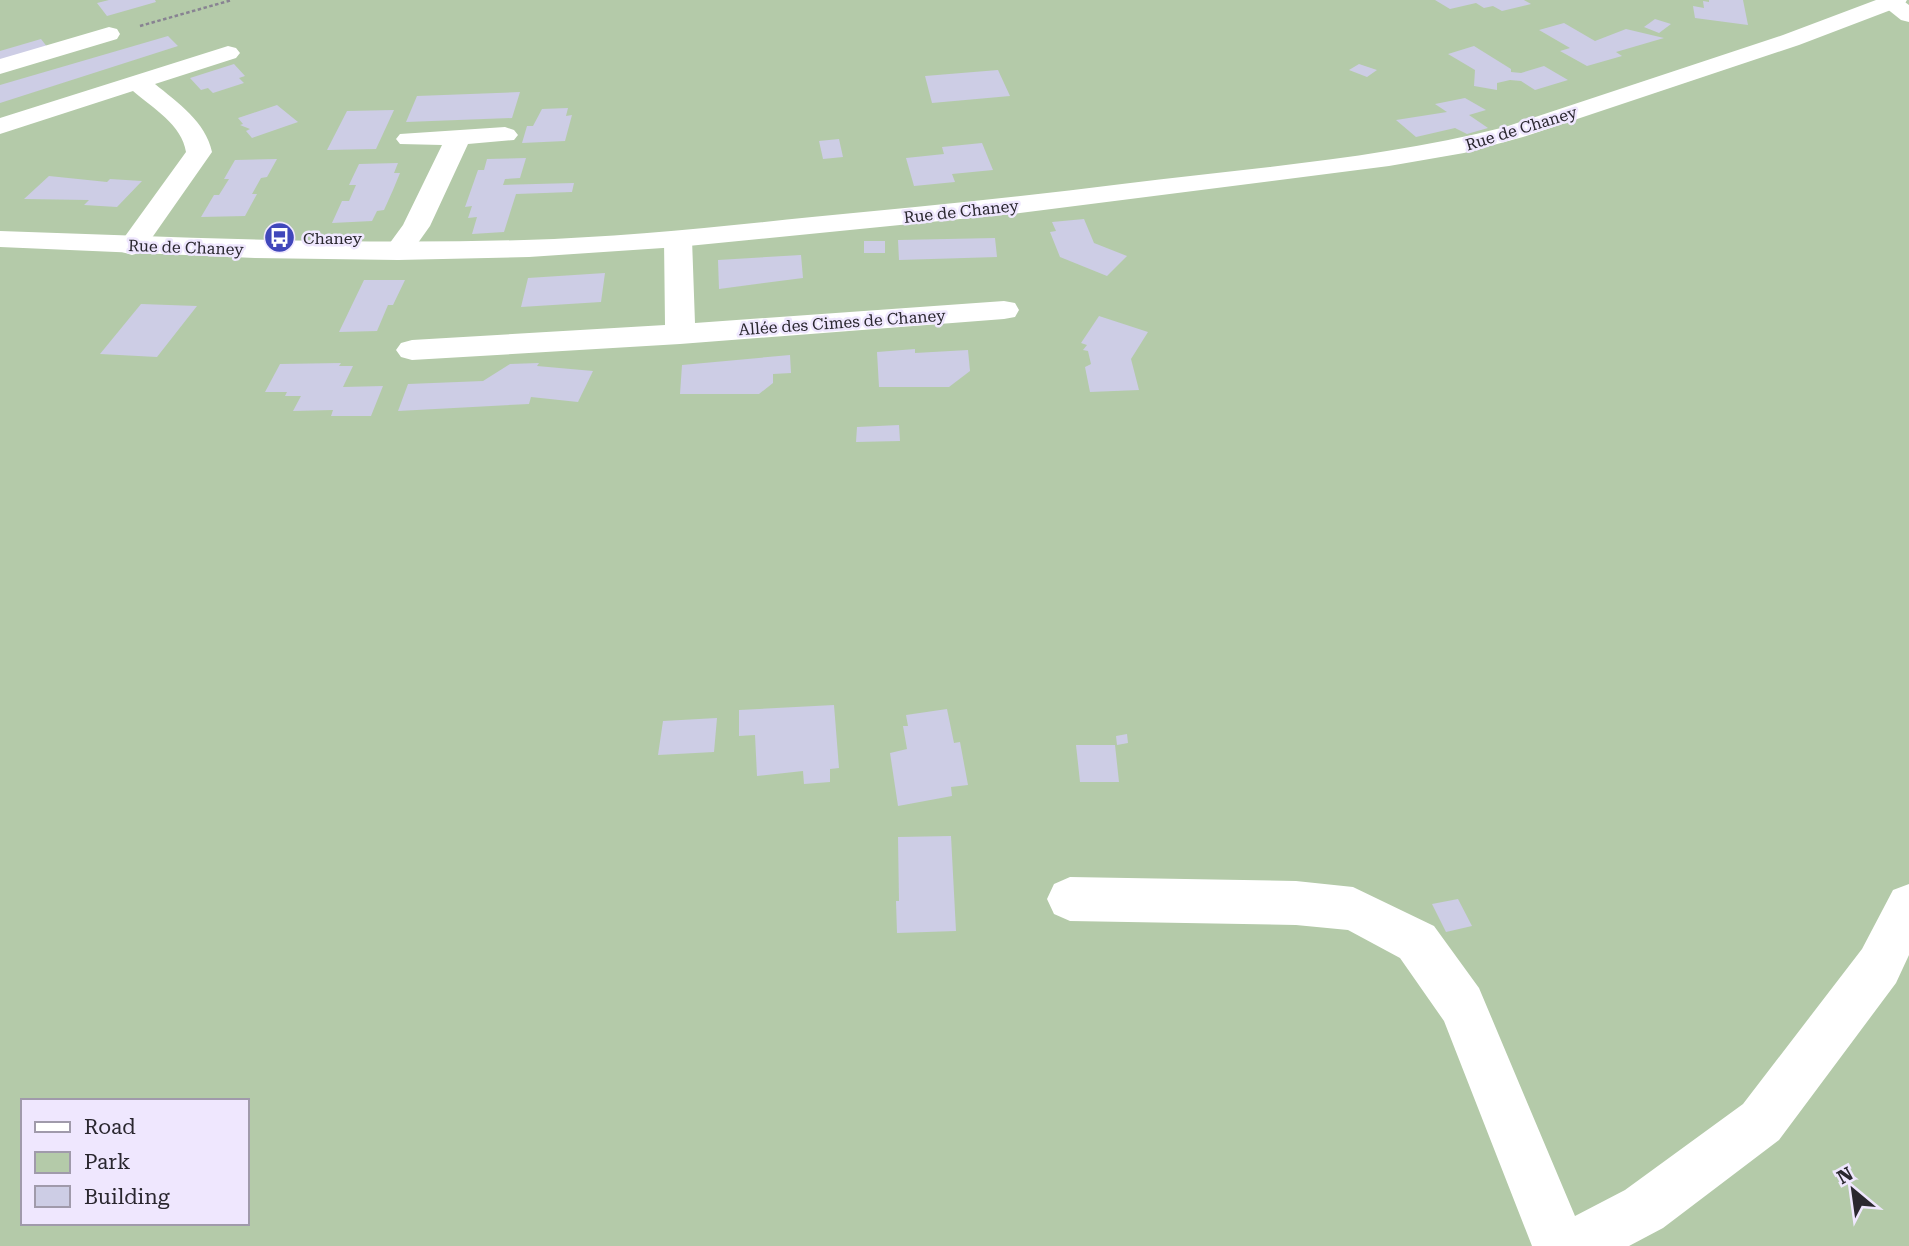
<svg xmlns="http://www.w3.org/2000/svg" width="1909" height="1246" font-family="'Roboto Serif',serif">
<style>
.green{fill:#b4caa9;fill-rule:evenodd}
.building{fill:#cdcde5}
.lines{fill:none;stroke-linecap:round;stroke-linejoin:round}
.path{stroke:#888392;stroke-width:2.5;stroke-dasharray:3.5 2.5;stroke-linecap:butt}
.minor{fill:#fff;fill-rule:evenodd}
.tertiary{fill:#fff;fill-rule:evenodd}
.labels{text-anchor:middle;stroke-width:5;stroke-linejoin:round;paint-order:stroke}
.far-street-label{font-size:16px;fill:#2a272f;stroke:#efe7fe}
.far-poi-label{font-size:16px;fill:#2a272f;stroke:#efe7fe;text-anchor:start}
</style>
<rect width="100%" height="100%" fill="#efe7fe"/>
<!-- green -->
<path class="green" d="M0,0h1909v1246h-1909zM23,1101h224v122h-224z"/>
<!-- building -->
<path class="building" d="M109,0h46l1,2 -49,14 -10,-13z
M1435,0h89l7,4 -29,7 -9,-5 -9,2 -8,-5 -26,6z
M1709,0h34l5,25 -53,-7 -2,-12 11,2 -1,-7 6,1z
M1655,19l16,5 -12,9 -15,-6z
M1564,23l31,18 31,-12 38,9 -48,14 6,4 -35,10 -27,-15 10,-3 -31,-18z
M168,36l10,10 -178,57v-18z
M41,39l7,9 -48,15v-12z
M1474,46l37,23v3l10,1 23,-7 24,14 -33,10 -14,-9 -11,-1 -13,3v7l-23,-4 1,-16 -27,-16z
M234,64l11,12 -6,2 5,5 -31,10 -5,-5 -7,2 -11,-12z
M1359,64l18,6 -10,7 -18,-7z
M998,70l12,26 -78,7 -7,-27z
M520,92l-8,26 -106,4 11,-26z
M1465,98l21,12 -17,5 19,13 -21,6 -12,-6 -39,9 -20,-17 51,-8 -12,-8z
M277,105l21,17 -46,16 -6,-7 4,-2 -10,-4 3,-1 -5,-6z
M568,108l-2,8 6,-1 -7,26 -43,2 5,-17h6l9,-17z
M394,110l-18,39 -49,1 20,-39z
M839,139l4,18 -20,2 -4,-18z
M982,143l11,27 -41,4 3,8 -41,4 -8,-28 38,-4 -2,-7z
M526,158l-6,20 -15,1 -2,6 71,-2 -2,9 -56,2 -12,38 -32,2 5,-17 -9,1 4,-12 -7,1 13,-37h6l3,-11z
M277,159l-10,18 -6,1 -9,16h5l-12,22 -44,1 13,-22h5l10,-16h-5l11,-19z
M398,163l-4,10h6l-7,17 -9,20 -7,1 -5,10 -40,2 10,-22h7l7,-16h-7l10,-21z
M49,176l58,6 3,-3 32,2 -25,26 -33,-2 5,-5 -65,-1z
M1084,219l10,24 33,13 -20,20 -47,-19 -10,-25 6,-1 -4,-9z
M995,238l2,19 -98,3 -1,-20z
M864,241h21v12h-21z
M801,255l2,23 -84,11 -1,-29z
M605,273l-4,29 -80,5 7,-29z
M364,280h41l-12,25h-5l-11,26 -38,1z
M141,304l56,2 -40,51 -57,-3z
M1099,316l49,16 -17,27 8,31 -49,2 -5,-25 6,-3 -3,-13 -5,-1 4,-5 -6,-2z
M915,349v4l53,-3 2,21 -21,16h-70l-2,-35z
M790,355l1,18 -18,1v9l-14,11h-79l2,-29z
M341,363l-2,3h14l-10,21 40,-1 -12,30h-40l2,-6 -40,1 8,-15h-16l2,-4h-22l15,-28z
M539,363l-2,3 56,5 -15,31 -47,-5 -2,7 -131,7 10,-27 75,-3 27,-17z
M899,425l1,16 -44,1 1,-15z
M834,705l5,63 -9,1v13l-26,2 -1,-13 -46,5 -2,-41 -16,1v-26z
M947,709l7,34 6,-1 8,43 -17,2 1,9 -54,10 -8,-53 17,-4 -4,-23h5l-2,-11z
M717,718l-3,34 -56,3 5,-34z
M1127,734l1,9 -11,2 -1,-9z
M1076,745h39l4,37h-39z
M951,836l5,95 -59,2 -1,-32h3l-1,-64z
M1458,899l14,27 -26,6 -14,-28z"/>
<g class="lines">
<!-- path -->
<path class="path" d="M140,26l92,-26"/>
<!-- minor -->
<path class="minor" d="M1876,0h26l7,5v17l-8,-2z
M109,27l8,2 3,5 -3,5 -117,35v-15z
M228,46l8,2 4,5 -4,5 -81,26c22,18 51,38 57,68l-70,100 -10,3 -10,-3 -4,-6 68,-94c-4,-27 -33,-44 -53,-61l-133,43v-16z
M505,127l9,3 4,5 -4,5 -46,4 -38,82 -22,31 -10,3 -10,-3 -4,-6 19,-26 39,-80 -42,-1 -4,-5 4,-5z
M678,231l10,2 4,6 3,84 309,-22 11,2 4,7 -4,7 -11,2 -324,25 -268,16 -11,-3 -5,-7 5,-7 11,-3 253,-15 -1,-86 4,-6z
M1070,877l226,4 57,6 81,39 45,62 96,228 50,-26 118,-86 119,-155 31,-59 16,-6v71l-13,28 -117,157 -116,88 -34,18h-97l-88,-225 -44,-63 -52,-28 -52,-5 -226,-4 -16,-7 -7,-15 7,-15z"/>
<!-- tertiary -->
<path class="tertiary" d="M1876,0h31l-3,5 -105,40 -276,92 -59,16 -75,13 -369,47 -342,34 -149,10 -131,3 -143,-2 -255,-11v-16c175,6 349,14 524,9 96,-3 192,-13 288,-23 104,-10 207,-20 310,-33 127,-16 258,-25 383,-57l278,-92z"/>
</g>
<!-- icons -->
<defs>
<symbol id="bus-disc" viewBox="-11 -11 22 22"><circle r="9.5" fill="#4047bb" stroke="#efe7fe"/><path d="M-5-6H5V4H4V6H2V4H-2V6H-4V4H-5ZM-3.5-4V0h7V-4ZM-3.5 1.2v1.5H-2V1.2ZM2 1.2v1.5H3.5V1.2Z" fill="#fff"/></symbol>
</defs>
<g fill-rule="evenodd">
<use href="#bus-disc" x="262" y="220" width="35" height="35"/>
</g>
<g class="labels">
<!-- far-street labels -->
<g class="far-street-label">
<text transform="translate(1521 128) rotate(-17)" y="6">Rue de Chaney</text>
<text transform="translate(961 211) rotate(-6)" y="6">Rue de Chaney</text>
<text transform="translate(186 247) rotate(2)" y="6">Rue de Chaney</text>
<text transform="translate(842 322) rotate(-4)" y="6">Allée des Cimes de Chaney</text>
</g>
<!-- far-poi labels -->
<g class="far-poi-label">
<text x="303" y="244">Chaney</text>
</g>
</g>
<!-- legend -->
<rect x="21" y="1099" width="228" height="126" fill="#efe7fe" stroke="#a09aab" stroke-width="2"/>
<rect x="35" y="1122" width="35" height="10" fill="#ffffff" stroke="#a09aab" stroke-width="2"/>
<text x="84" y="1134" font-size="21" fill="#2a272f">Road</text>
<rect x="35" y="1152" width="35" height="21" fill="#b4caa9" stroke="#a09aab" stroke-width="2"/>
<text x="84" y="1169" font-size="21" fill="#2a272f">Park</text>
<rect x="35" y="1186" width="35" height="21" fill="#cdcde5" stroke="#a09aab" stroke-width="2"/>
<text x="84" y="1204" font-size="21" fill="#2a272f">Building</text>
<!-- north arrow -->
<g transform="translate(1853 1190) rotate(331)" stroke="#efe7fe" stroke-width="5" paint-order="stroke">
<path d="M0-5L12 26L0 18L-12 26Z" fill="#2a272f"/>
<text y="-10" font-size="19" font-weight="bold" text-anchor="middle" fill="#2a272f">N</text>
</g>
</svg>
